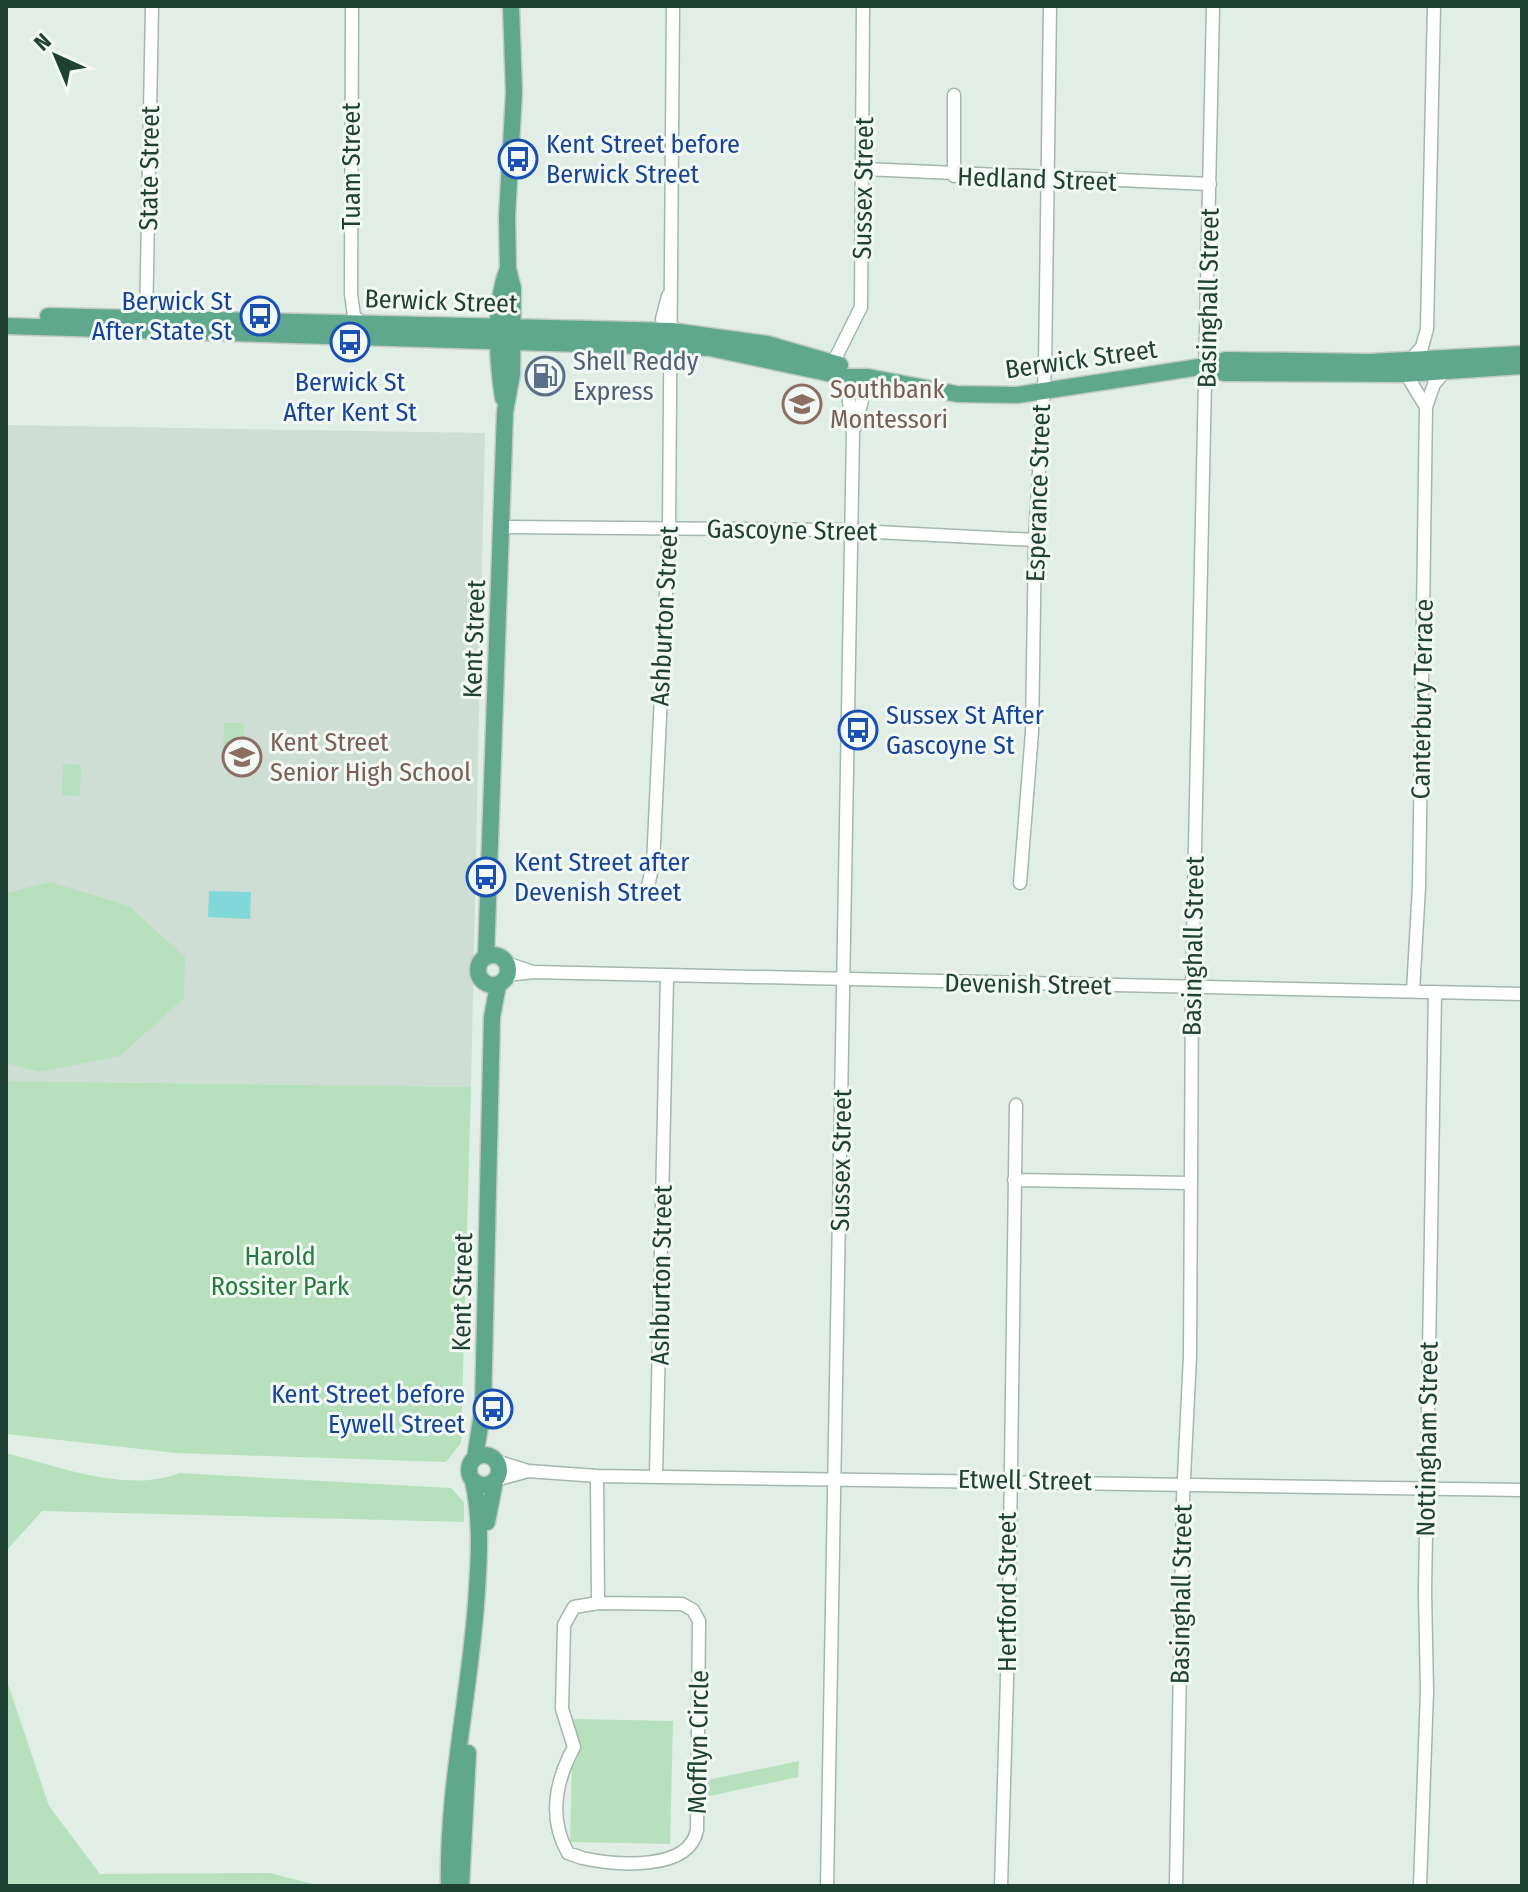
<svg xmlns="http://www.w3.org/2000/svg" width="1528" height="1892" font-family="'Fira Sans Condensed',sans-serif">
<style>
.built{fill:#cfded5}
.green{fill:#b7e1bd}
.water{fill:#82d7d9}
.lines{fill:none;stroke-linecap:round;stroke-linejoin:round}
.minor-casing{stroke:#a3b7ad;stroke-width:15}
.major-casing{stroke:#c0cac6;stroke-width:19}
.minor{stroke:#fff;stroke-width:12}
.major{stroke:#60a88d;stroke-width:16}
.labels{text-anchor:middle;stroke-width:6;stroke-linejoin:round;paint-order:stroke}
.transit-label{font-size:26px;fill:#164399;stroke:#f2f9f5;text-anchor:start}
.street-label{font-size:26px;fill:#1f4133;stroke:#f2f9f5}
.service-label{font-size:26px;fill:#4e5e75;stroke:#f2f9f5;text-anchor:start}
.education-label{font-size:26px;fill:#785e54;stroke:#f2f9f5;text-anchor:start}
.park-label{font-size:26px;fill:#247d3b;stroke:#f2f9f5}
</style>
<rect width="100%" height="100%" fill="#e1eee6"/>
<!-- built -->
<path class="built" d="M6,425l479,8 -14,654 -465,-6z"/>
<!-- green -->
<path class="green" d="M224,723h20l-1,33h-20z
M63,764l18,1 -1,31 -18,-1z
M50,882l79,24 56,51 -1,41 -64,58 -81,16 -33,-9v-170z
M6,1081l465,6 -10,356 -15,19 -270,-9 -170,-19z
M6,1453c52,13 121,41 173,20l272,15 13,14v20l-422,-11 -36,40z
M6,1678l43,128 51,68 170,-1 50,13h-314z
M573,1719l100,2 -3,123 -100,-2z
M799,1761l-1,16 -93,20 2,-17z"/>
<!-- water -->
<path class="water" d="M209,891l42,1 -1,27 -42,-2z"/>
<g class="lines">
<defs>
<path id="minor" d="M352,6l-1,288 3,22 8,7
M954,95v81
M864,169l346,15
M146,323l6,-317
M665,336l-3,-17 6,-23
M1410,360l12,-13 5,-18 7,-323
M833,363l28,-56 2,-301
M1406,374l20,33
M855,427l13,-50
M501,527l336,3 198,10
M1020,883l12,-151 3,-192 10,-172 5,-362
M648,886l5,-22 16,-336 4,-522
M506,963l24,8
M508,975l25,-3 989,22
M1413,991l6,-104 7,-480 8,-23 12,-14
M1014,1180l176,3
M496,1461l32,10 69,5 925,14
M597,1476l1,127 -24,4 -10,18 -2,84 12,38c-19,35 -26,71 -6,106l14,5c33,7 107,14 115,-28l2,-209 -6,-11 -11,-6 -84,-1
M656,1476l11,-499
M496,1480l32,-9
M827,1886l26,-1452 -7,-57
M1001,1886l8,-276 7,-505
M1176,1886l7,-388 7,-142 2,-369 21,-981
M1420,1886l7,-195 -2,-99 10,-600"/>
<path id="major" d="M48,316l624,15 95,13 73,21
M6,326l704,22 136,29h22l89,17 60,1 189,-29 20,-6 143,2 153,-8
M1206,366l18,7 179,1 119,-8
M503,398c-6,-40 -10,-89 4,-127
M478 970a15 15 0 1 1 30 0a15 15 0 1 1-30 0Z
M486,957l19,-545 7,-38 1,-86 -5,-19 -1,-52 7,-125 -3,-86
M469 1470a15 15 0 1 1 30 0a15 15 0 1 1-30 0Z
M475,1458l8,-51 9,-390 6,-32
M487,1522l8,-41
M449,1886c-2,-95 20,-188 27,-282 3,-42 6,-82 -3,-123
M461,1886l7,-133"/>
</defs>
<!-- minor casing -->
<use href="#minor" class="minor-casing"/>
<!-- major casing -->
<use href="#major" class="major-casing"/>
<!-- minor -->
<use href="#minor" class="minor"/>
<!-- major -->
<use href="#major" class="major"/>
</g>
<!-- icons -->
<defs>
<symbol id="bus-ring" viewBox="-11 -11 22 22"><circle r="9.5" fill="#f2f9f5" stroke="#1a4fb4" stroke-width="1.5"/><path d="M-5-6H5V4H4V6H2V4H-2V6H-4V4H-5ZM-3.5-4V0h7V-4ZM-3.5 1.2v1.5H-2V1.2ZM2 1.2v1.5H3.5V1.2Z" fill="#1a4fb4"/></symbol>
<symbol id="fuel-ring" viewBox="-11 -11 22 22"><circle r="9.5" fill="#f2f9f5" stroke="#5c6f8a" stroke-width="1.5"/><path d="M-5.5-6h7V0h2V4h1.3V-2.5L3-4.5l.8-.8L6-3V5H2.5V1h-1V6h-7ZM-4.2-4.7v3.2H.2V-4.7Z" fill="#5c6f8a"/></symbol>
<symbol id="school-ring" viewBox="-11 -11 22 22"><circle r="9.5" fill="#f2f9f5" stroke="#8d6e63" stroke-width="1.5"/><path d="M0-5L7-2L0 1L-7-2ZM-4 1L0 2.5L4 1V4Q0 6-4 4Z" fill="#8d6e63"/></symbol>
</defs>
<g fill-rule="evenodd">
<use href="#bus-ring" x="496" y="137" width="44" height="44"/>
<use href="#bus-ring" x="238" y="294" width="44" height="44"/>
<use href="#bus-ring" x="328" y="320" width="44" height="44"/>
<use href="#fuel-ring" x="523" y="354" width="44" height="44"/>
<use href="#school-ring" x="780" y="382" width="44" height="44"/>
<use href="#bus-ring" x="836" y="708" width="44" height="44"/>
<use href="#school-ring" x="220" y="735" width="44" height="44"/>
<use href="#bus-ring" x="464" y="855" width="44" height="44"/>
<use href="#bus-ring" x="471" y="1387" width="44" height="44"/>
</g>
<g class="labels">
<!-- transit labels -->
<g class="transit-label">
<text x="546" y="153">Kent Street before<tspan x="546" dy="30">Berwick Street</tspan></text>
<text x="232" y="310" text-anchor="end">Berwick St<tspan x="232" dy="30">After State St</tspan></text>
<text x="350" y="391" text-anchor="middle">Berwick St<tspan x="350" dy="30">After Kent St</tspan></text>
<text x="886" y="724">Sussex St After<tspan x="886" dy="30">Gascoyne St</tspan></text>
<text x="514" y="871">Kent Street after<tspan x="514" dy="30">Devenish Street</tspan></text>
<text x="465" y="1403" text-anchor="end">Kent Street before<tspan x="465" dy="30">Eywell Street</tspan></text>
</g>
<!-- street labels -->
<g class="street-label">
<text transform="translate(351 166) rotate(-90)" y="9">Tuam Street</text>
<text transform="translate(149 168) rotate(-89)" y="9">State Street</text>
<text transform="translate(1037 179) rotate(2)" y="9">Hedland Street</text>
<text transform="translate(863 188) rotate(-89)" y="9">Sussex Street</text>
<text transform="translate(1208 298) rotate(-89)" y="9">Basinghall Street</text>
<text transform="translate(441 301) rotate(2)" y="9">Berwick Street</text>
<text transform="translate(1081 359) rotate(-8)" y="9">Berwick Street</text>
<text transform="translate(1038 493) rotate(-88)" y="9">Esperance Street</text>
<text transform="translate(792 530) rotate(1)" y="9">Gascoyne Street</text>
<text transform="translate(664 616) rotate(-87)" y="9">Ashburton Street</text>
<text transform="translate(474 639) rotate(-88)" y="9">Kent Street</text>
<text transform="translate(1422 699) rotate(-89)" y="9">Canterbury Terrace</text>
<text transform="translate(1193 946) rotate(-89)" y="9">Basinghall Street</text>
<text transform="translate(1028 984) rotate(1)" y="9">Devenish Street</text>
<text transform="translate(841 1160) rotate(-89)" y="9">Sussex Street</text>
<text transform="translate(661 1275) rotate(-89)" y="9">Ashburton Street</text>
<text transform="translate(462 1292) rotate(-89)" y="9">Kent Street</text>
<text transform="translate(1427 1439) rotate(-89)" y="9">Nottingham Street</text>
<text transform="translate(1025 1480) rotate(1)" y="9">Etwell Street</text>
<text transform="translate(1007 1592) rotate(-90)" y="9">Hertford Street</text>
<text transform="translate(1181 1594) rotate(-89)" y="9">Basinghall Street</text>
<text transform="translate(698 1742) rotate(-89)" y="9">Mofflyn Circle</text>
</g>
<!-- service labels -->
<g class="service-label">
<text x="573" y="370">Shell Reddy<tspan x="573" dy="30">Express</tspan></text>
</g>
<!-- education labels -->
<g class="education-label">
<text x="830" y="398">Southbank<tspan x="830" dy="30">Montessori</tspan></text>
<text x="270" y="751">Kent Street<tspan x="270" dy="30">Senior High School</tspan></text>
</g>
<!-- park labels -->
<g class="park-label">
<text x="280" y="1265">Harold<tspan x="280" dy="30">Rossiter Park</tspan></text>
</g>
</g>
<!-- border -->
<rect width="1528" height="1892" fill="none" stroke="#1f4133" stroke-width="16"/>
<!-- north arrow -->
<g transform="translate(56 56) rotate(316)" stroke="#f2f9f5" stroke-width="6" paint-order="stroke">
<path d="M0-6L14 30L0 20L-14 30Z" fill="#1f4133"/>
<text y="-12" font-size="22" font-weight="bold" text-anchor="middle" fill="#1f4133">N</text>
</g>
</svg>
